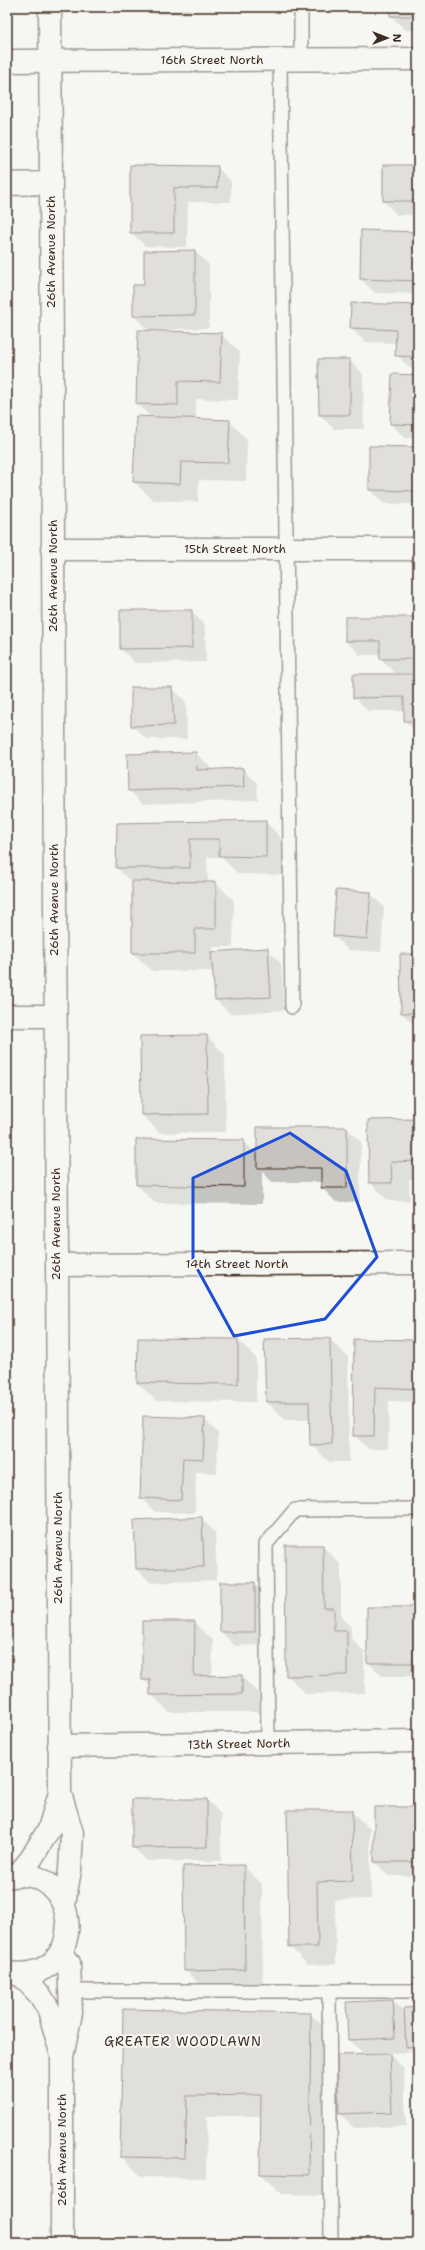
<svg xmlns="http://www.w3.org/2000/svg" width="425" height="2250" font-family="'Shantell Sans',sans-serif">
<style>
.shadow{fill:#0003}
.building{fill:#c8c3be;stroke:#3b2a1e}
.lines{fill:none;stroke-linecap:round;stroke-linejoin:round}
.service-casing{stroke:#3b2a1e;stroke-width:16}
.minor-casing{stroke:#3b2a1e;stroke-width:25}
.tertiary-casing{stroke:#3b2a1e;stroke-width:25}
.service{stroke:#f6f6f2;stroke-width:13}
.minor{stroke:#f6f6f2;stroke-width:22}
.tertiary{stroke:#f6f6f2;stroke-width:22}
.marked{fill:none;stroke:#1d4ed8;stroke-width:3;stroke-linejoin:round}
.labels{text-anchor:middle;stroke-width:4;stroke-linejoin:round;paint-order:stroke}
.street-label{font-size:12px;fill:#3b2a1e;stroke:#f6f6f2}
.neighbourhood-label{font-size:13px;letter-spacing:1px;fill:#3b2a1e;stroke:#f6f6f2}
</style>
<rect width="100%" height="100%" fill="#f6f6f2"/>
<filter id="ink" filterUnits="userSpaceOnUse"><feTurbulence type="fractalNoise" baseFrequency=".025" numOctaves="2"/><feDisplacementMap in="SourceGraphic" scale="8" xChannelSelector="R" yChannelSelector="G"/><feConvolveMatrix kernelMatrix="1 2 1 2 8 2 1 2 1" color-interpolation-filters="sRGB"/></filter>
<g filter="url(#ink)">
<!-- shadow -->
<path class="shadow" d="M147,7h44v7h-37z
M391,7h27v23h-13l-14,-14z
M131,166l86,1 14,14v21h-43l-1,45 -42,-1 -14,-14z
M418,166v49h-21l-13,-14z
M418,233v61l-43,-1 -14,-14z
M195,251l14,14v63l-61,2 -14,-14 11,-30z
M352,304l66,2v64l-7,-1 -14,-14v-12l-32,-1 -14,-14z
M221,334l19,18 -2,48 -42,-1v20l33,2 18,18 -1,42 -47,-1 -1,22 -45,-2 -19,-18 17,-64 -14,-15z
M349,360l14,14 1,55h-30l-14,-14z
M418,376v62h-13l-14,-14z
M418,448v56h-34l-14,-14z
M191,611l14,14 1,37 -71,1 -14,-14z
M346,618h72v55h-23l-14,-14v-4h-21l-14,-14z
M418,675v58l-13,-12v-10h-37l-14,-14z
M132,688h40l14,14 1,37h-41l-14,-14z
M196,753l14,14v3l33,-1 14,14 1,17 -115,4 -14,-14z
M265,821l18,19v35l-45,-1 -17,-17h-14l1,26h8l18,18 -1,46h-20v6l54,-4 14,14 3,47 -54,4 -14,-14 -2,-29h-62l-19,-18v-69l-16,-16 1,-44z
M370,893l14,14 -3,45 -33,-2 -14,-14z
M418,955v72h-2l-14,-14z
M207,1036l18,19 1,77 -66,1 -18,-18z
M418,1120v59h-9l1,22h-22l-18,-19z
M347,1128l14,14 -1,60h-24l-14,-14v-6h-50l-10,-11v33l-107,-1 -18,-18 106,-44 15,14z
M7,1131l4,4 -1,111h-3z
M139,1339l99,1 18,18v44l-100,-1 -18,-18z
M330,1339l18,18 1,105h-20l-18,-18 -1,-24h-25l-18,-18 -1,-62z
M355,1340l63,1v61l-29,-1 -1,48h-20l-14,-14z
M7,1347l6,6v49h-6z
M204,1419l14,14 -1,40 -21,-1 -1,41 -40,-1 -14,-14z
M201,1518l14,14 2,48 -66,3 -14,-14z
M323,1546l18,19v52l10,10v11l13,13 1,42 -59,1 -19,-19z
M254,1583l14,14 1,48 -34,1 -14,-14z
M412,1608l6,6v62h-36l-14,-14z
M194,1622l19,18 -1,37 29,-1 18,18v18h-90l-18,-18v-7l-8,-8z
M7,1735l2,2v72h-2z
M207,1800l14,14v47h-74l-14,-14z
M375,1808h43v68h-29l-14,-14z
M288,1811h63l19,18 1,70 -36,1 1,64 -28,1 -18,-18z
M243,1866l19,18 1,104h-60l-18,-18z
M393,2001l13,12 12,-5v50l-10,-10 1,4 -46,2 -14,-14z
M124,2010l186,4 21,20 -2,161 -47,-1 -21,-20 1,-58h-55l-1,62 -64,-1 -21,-21z
M390,2055l14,14 2,57 -52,2 -14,-14z"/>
<!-- building -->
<path class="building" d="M390,7h28v9h-28z
M130,165l88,1 -1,22h-43v45h-44z
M383,165h35v36h-35z
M361,230l57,2v49l-58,-2z
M195,250v65l-62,1v-31h11v-34z
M351,303l67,2v52l-23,-1 1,-26 -46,-2z
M138,330l84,3 -2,49 -42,-1v24l-42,-1z
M318,359h32v56h-31z
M392,374l26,1v50l-28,-1z
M136,416l94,4 -2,43 -47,-1 -1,22 -47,-2z
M369,446l49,1v44l-49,-1z
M120,610h72v38l-72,1z
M345,617h73v42h-38v-18h-35z
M353,674h65v47h-14v-24l-51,1z
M131,687h41l2,38 -43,1z
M418,745v49h-2z
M196,752l1,18 46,-2 1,19 -116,4 -1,-37z
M266,820v37l-47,-1v-17h-29v29h-74l1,-45z
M132,881l84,1v47h-21v24h-63z
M336,890l35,2 -4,47 -34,-3z
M268,948l3,49 -56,3 -4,-48z
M400,954h18v59h-17z
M207,1035l1,79 -67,1 -1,-79z
M418,1119v42l-27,1 1,21h-23l-1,-63z
M257,1127h90v61h-26v-20h-64z
M136,1139l108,1v47l-108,-2z
M138,1338l100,1v45l-101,-1z
M330,1338l2,106 -22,1 -1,-43h-43l-2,-63z
M354,1339l64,1v49l-43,-2 -1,49h-21z
M143,1416l62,2 -2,41 -20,-1 -2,42 -41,-2z
M202,1517l2,50 -68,2 -2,-49z
M285,1545h38l1,63h10v23h13v44l-61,1z
M220,1582h35v50h-35z
M367,1607h46v56h-46z
M142,1621h53l-1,55 48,-1v19l-92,1v-15h-8z
M132,1799h75v48l-75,1z
M374,1807h44v55h-44z
M287,1810h65l1,71 -36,1 1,65h-29z
M244,1865l1,105 -61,1 -1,-105z
M393,2000l2,38 -47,2 -2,-38z
M418,2007v39l-12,1 -2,-39z
M123,2009l188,4 -2,162 -49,-1 1,-79 -74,1 -2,62 -65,-1z
M390,2054l2,58 -53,2 -2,-59z
M418,2134v56h-2z"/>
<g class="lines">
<defs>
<path id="service" d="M301,7v53
M280,60l12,947
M268,1743l-2,-199 29,-34 123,-1
M70,1991h348
M329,1991l2,252"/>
<path id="minor" d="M7,184l43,-1
M52,549h366
M7,1016h48
M57,1265l361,-2
M59,1746l359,-5
M60,1793l12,40 -2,37 -6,34
M17,1876l14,-17 18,-30 11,-36 -10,-1786
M7,1877c73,-19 88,108 0,96
M61,1951l8,12 2,50 -9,44v186
M21,1975l19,20 9,15 13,46"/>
<path id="tertiary" d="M7,61l411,-2"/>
</defs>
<!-- service casing -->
<use href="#service" class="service-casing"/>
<!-- minor casing -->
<use href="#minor" class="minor-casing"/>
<!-- tertiary casing -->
<use href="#tertiary" class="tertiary-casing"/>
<!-- service -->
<use href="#service" class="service"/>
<!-- minor -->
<use href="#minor" class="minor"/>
<!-- tertiary -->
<use href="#tertiary" class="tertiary"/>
</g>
</g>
<!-- marked area -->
<path d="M0 0H425V2250H0ZM290,1133l56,38 31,86 -52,62 -91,17 -41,-75v-83z" fill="#f6f6f2" fill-opacity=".55" fill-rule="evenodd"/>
<path class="marked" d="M290,1133l56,38 31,86 -52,62 -91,17 -41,-75v-83z"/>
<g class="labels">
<!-- street labels -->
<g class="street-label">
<text x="212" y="64">16th Street North</text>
<text transform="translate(51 252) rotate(-90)" y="4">26th Avenue North</text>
<text x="235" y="553">15th Street North</text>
<text transform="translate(53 576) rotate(-90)" y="4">26th Avenue North</text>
<text transform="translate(54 900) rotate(-90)" y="4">26th Avenue North</text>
<text transform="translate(56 1224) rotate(-90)" y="4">26th Avenue North</text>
<text x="237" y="1268">14th Street North</text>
<text transform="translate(58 1548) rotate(-90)" y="4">26th Avenue North</text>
<text transform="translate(239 1744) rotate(-1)" y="4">13th Street North</text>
<text transform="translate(62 2150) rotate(-90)" y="4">26th Avenue North</text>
</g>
<!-- neighbourhood labels -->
<g class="neighbourhood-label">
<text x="183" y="2046">GREATER WOODLAWN</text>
</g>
</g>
<!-- margin -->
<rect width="425" height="2250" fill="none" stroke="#f6f6f2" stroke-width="24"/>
<rect x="12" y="12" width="401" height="2226" fill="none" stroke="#3b2a1e" stroke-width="1.5" filter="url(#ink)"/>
<!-- north arrow -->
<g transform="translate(387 38) rotate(90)" stroke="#f6f6f2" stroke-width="3" paint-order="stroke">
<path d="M0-3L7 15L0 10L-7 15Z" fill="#3b2a1e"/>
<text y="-6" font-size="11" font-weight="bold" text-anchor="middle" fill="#3b2a1e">N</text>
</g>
</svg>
